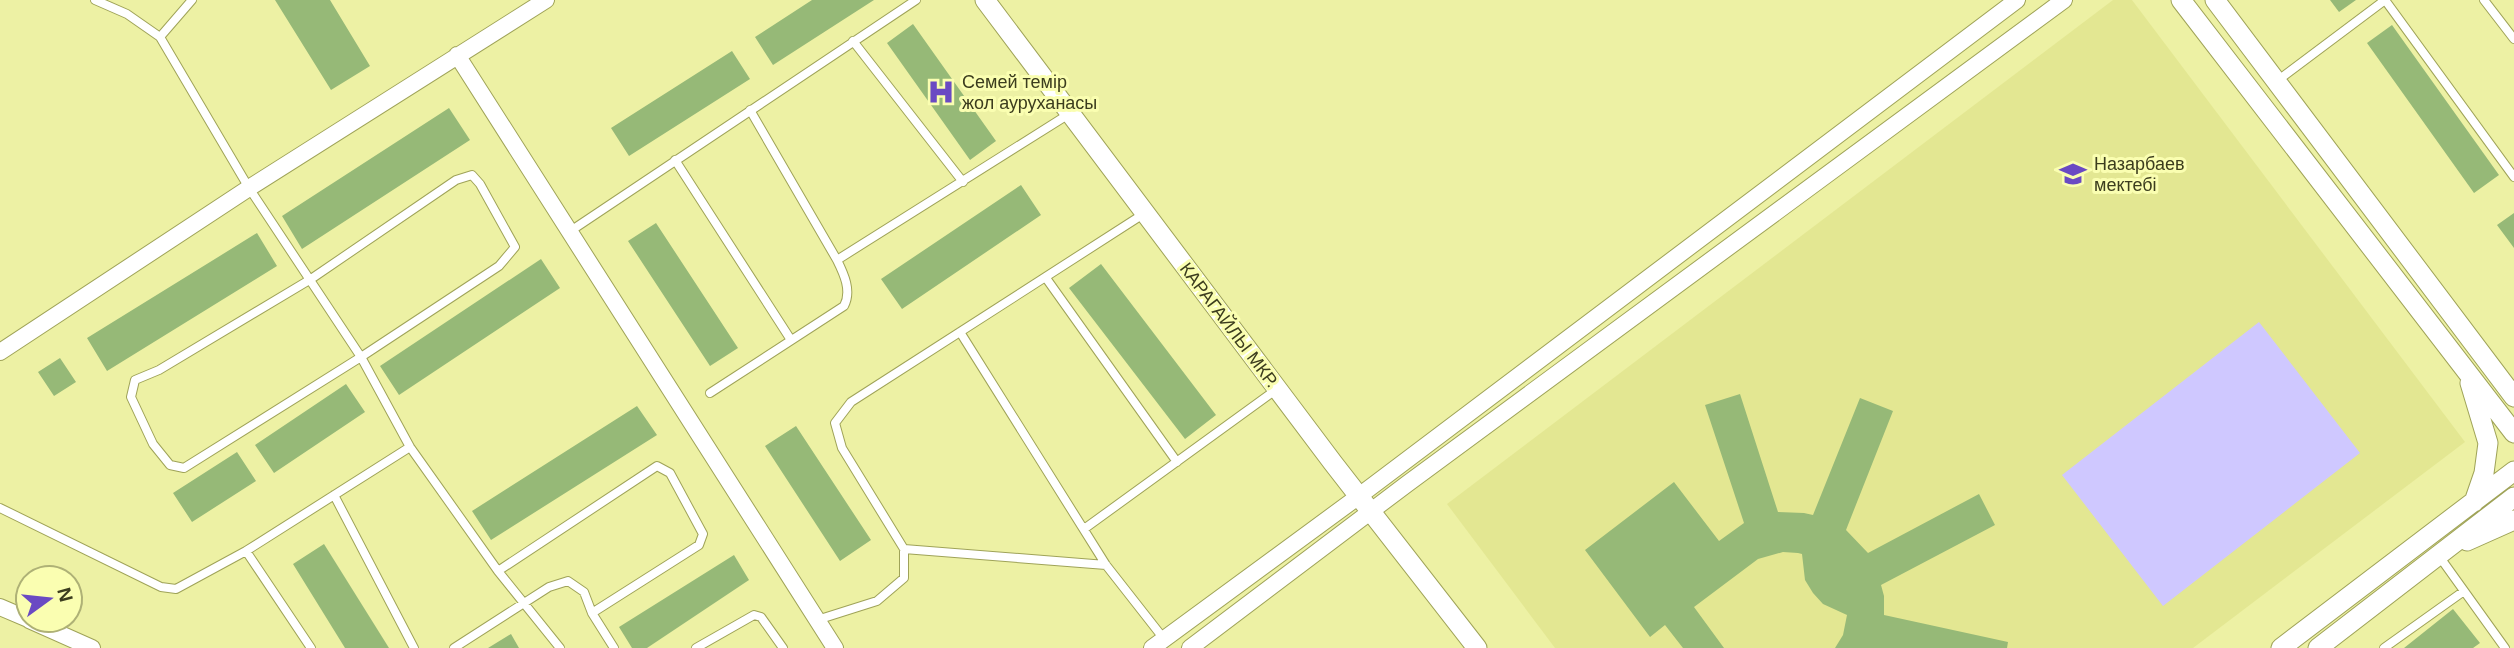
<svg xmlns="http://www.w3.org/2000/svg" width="2514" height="648" font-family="Arial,sans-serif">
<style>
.built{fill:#e3e792}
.green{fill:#cfc8ff}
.building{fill:#96b977}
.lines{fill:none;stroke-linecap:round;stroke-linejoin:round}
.service-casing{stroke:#9fa358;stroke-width:10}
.minor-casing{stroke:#9fa358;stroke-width:18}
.tertiary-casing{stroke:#9fa358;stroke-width:21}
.service{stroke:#fff;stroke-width:8}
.minor{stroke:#fff;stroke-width:16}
.tertiary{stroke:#fff;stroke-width:19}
.labels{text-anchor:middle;stroke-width:6;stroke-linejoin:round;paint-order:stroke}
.poi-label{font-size:18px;fill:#3c3d1e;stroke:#fafeb1;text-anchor:start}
.street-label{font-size:18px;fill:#3c3d1e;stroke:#fafeb1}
</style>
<rect width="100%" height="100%" fill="#edf1a4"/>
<!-- built -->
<path class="built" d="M2113,0h19l333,442 -272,206h-638l-108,-144z"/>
<!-- green -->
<path class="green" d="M2259,322l101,131 -197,153 -101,-131z"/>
<!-- building -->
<path class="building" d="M275,0h55l40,66 -39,24z
M812,0h62l-101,65 -18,-28z
M2330,0h26l-17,12z
M913,24l83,117 -26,19 -83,-117z
M2392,25l107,150 -25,18 -107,-150z
M732,51l18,28 -121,77 -18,-28z
M449,108l21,32 -168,109 -20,-33z
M1021,185l20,30 -139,94 -21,-30z
M2514,213v35l-17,-23z
M656,223l82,125 -28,18 -82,-125z
M257,233l20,33 -170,105 -20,-33z
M541,259l19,29 -161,107 -19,-29z
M1101,264l115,151 -31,24 -116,-151z
M60,358l16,24 -22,14 -16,-24z
M346,384l19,28 -91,61 -19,-28z
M1740,394l38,118 26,1 9,2 47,-117 33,13 -47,119 22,23 111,-59 16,31 -114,60 3,11v19l124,27 -1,6h-172l8,-13 4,-20 -24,-11 -10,-11 -8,-13 -3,-26 -4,-1 -15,-1 -25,7 -64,48 30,41h-41l-18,-23 -15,12 -65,-87 89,-68 45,59 25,-18 -39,-118z
M637,406l20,29 -166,105 -19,-29z
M796,426l75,114 -31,21 -75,-115z
M237,452l19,29 -64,41 -19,-29z
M324,544l65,104h-44l-52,-84z
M734,555l15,25 -102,68h-15l-13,-21z
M2453,609l27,34 -7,5h-69z
M511,634l8,14h-31z"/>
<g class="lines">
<defs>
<path id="service" d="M95,0l32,14 33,23 89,151 112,169 49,90 88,124 62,77
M2385,0l129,177
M2484,0l30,39
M160,37l32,-37
M853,41l110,141
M2277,81l108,-81
M675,160l116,180
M472,175l8,9 35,63 -16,19 -138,91 -177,111 -14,-3 -17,-21 -22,-47 4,-17 24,-10 152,-91 145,-99z
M569,232l347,-232
M837,260l232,-146
M1046,278l131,184
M960,332l146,233 58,74
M710,393l134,-87c8,-15 0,-32 -7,-46l-87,-150
M334,495l80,153
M0,508l161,79 15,2 70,-38
M1084,529l193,-140
M2439,556l66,92
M1106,565l-202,-16 -62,-101 -7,-25 16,-21 294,-189
M498,571l159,-105 13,7 33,61 -4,11 -107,68
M817,620l60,-19 27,-23v-29
M311,648l-65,-97 164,-104
M454,648l95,-61 19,-6 16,11 8,21 22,35
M696,648l58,-33 7,2 22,31
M2384,648l80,-57"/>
<path id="minor" d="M457,55l378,593
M0,352l249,-164 297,-188
M0,607l28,12
M29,620l63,28
M1152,648l207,-152 658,-496
M1190,648l217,-164 657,-484"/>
<path id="tertiary" d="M985,0l348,463 144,185
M2181,0l333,433
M2215,0l299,397
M2470,383l18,60 -4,30 -10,29
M2467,541l47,-21
M2281,648l233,-177
M2318,648l196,-151"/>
</defs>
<!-- service casing -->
<use href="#service" class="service-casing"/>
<!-- minor casing -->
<use href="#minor" class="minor-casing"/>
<!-- tertiary casing -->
<use href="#tertiary" class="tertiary-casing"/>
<!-- service -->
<use href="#service" class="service"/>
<!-- minor -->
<use href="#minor" class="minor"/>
<!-- tertiary -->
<use href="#tertiary" class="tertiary"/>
</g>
<!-- icons -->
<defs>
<symbol id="hospital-bare" viewBox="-9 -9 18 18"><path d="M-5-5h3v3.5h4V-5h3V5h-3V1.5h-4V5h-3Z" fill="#6a4ac3" stroke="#fafeb1" stroke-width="2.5" paint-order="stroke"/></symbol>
<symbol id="school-bare" viewBox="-9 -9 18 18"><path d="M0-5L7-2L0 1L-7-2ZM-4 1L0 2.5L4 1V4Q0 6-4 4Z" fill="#6a4ac3" stroke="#fafeb1" stroke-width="2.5" paint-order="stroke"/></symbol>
</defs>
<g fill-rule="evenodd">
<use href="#hospital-bare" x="922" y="73" width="38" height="38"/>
<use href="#school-bare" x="2054" y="155" width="38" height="38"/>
</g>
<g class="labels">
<!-- poi labels -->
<g class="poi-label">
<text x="962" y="88">Семей темір<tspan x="962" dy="21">жол ауруханасы</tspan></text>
<text x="2094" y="170">Назарбаев<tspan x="2094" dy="21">мектебі</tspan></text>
</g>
<!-- street labels -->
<g class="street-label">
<text transform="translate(1229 325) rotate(53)" y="6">КАРАГАЙЛЫ МКР.</text>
</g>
</g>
<!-- north arrow -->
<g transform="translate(49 599) rotate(75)"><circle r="33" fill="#fafeb1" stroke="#aeb176" stroke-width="2"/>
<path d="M0-5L12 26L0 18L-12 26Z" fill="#6a4ac3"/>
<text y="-10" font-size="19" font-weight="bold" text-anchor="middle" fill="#3c3d1e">N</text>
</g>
</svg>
